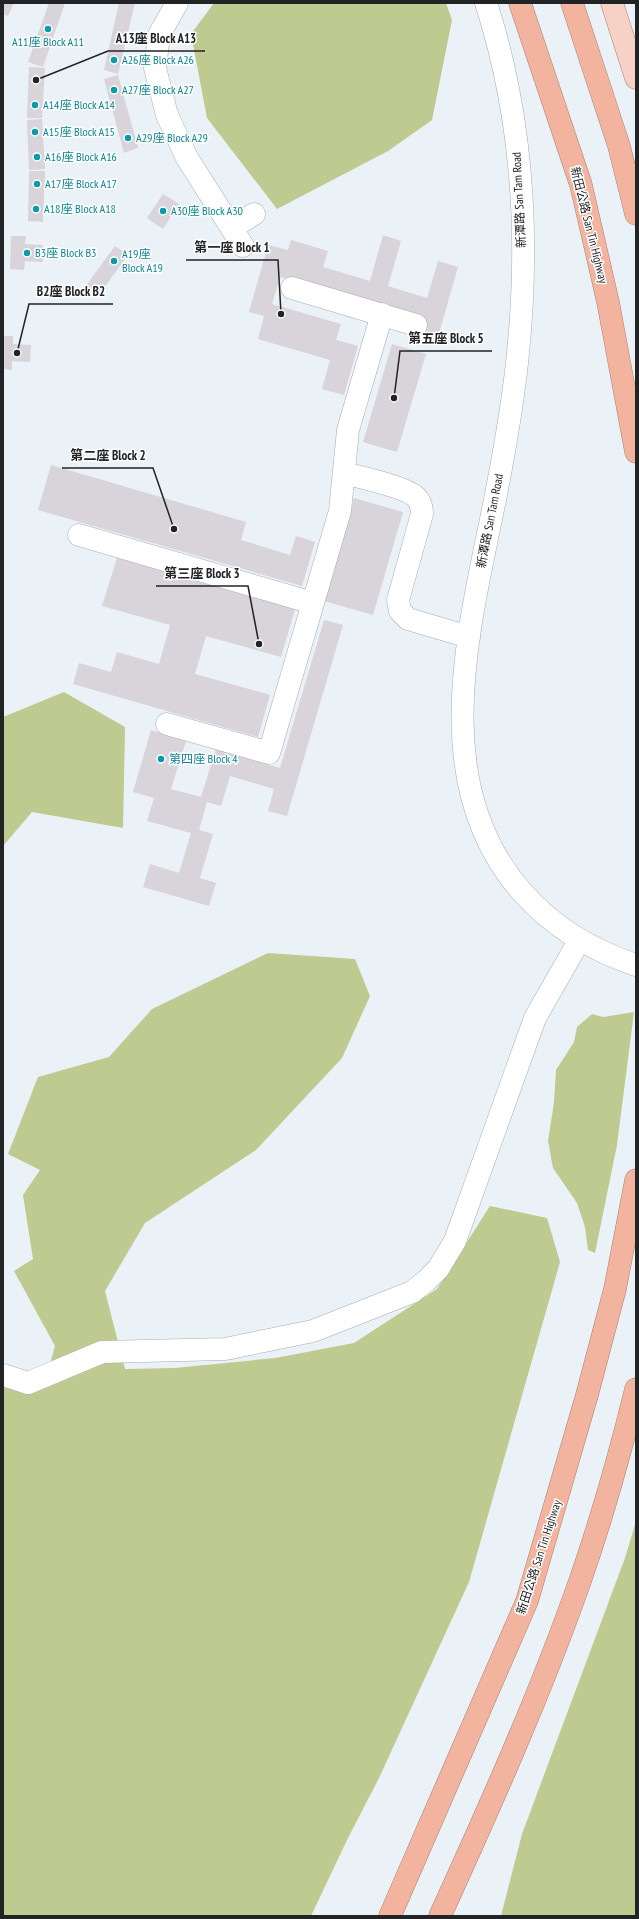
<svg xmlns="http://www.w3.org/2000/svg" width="639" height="1919" font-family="'PT Sans Narrow','Noto Sans TC',sans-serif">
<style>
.green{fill:#bfca90}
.building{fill:#d9d3da}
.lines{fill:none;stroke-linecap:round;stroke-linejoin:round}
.minor-casing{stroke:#a6adb2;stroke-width:23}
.major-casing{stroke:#a98174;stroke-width:23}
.highway-casing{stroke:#a98174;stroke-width:23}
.minor{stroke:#fff;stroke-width:22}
.major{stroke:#f7d1c5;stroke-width:22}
.highway{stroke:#f2b39f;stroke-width:22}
.culture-dot{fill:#0f9aa8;stroke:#fff;stroke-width:1.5}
.labels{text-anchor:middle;stroke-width:3;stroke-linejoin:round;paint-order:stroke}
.culture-label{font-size:12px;fill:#0d838f;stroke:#fff;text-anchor:start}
.street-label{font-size:12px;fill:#212325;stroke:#fff}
.leader{fill:none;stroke:#212325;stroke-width:1.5}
.callout-dot{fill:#212325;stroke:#fff;stroke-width:1.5}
.callout-label{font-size:13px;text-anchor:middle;font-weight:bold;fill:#212325;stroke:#fff;stroke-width:3;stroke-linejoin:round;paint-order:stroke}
</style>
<rect width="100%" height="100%" fill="#eaf1f7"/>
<!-- green -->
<path class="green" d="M214,3h232l6,17 -20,100 -44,31 -111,58 -70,-91 -16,-84z
M64,692l61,35 -2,101 -91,-16 -29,34v-129z
M268,953l87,6 15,37 -28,62 -86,92 -111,73 -40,68 20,78 50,-1 100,-10 79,-15 83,-54 53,-83 57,12 13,44 -91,320 -90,196 -32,62 -36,76h-308v-530l42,-4 10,-36 -41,-75 19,-12 -10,-64 17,-25 -32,-16 30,-77 71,-20 43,-48z
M634,1012l-17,133 -22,108 -7,-3 -3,-23 -8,-24 -24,-35 -5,-27 6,-39 2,-32 18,-28 3,-15 15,-13 11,3z
M636,1521v395h-135l21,-82 103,-276z"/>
<!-- building -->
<path class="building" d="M3,3h11l-6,13 -5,-2z
M49,3h16l-22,64 -15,-5z
M119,3h16l-17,71 -14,-4z
M29,67l16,1 -3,50h-15z
M118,75l20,73 -14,5 -20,-74z
M42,119l3,50 -16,1 -2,-50z
M29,171h16l-2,51 -15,-1z
M163,194l16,10 -16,25 -16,-11z
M383,235l18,6 -13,45 39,12 11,-37 20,6 -20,70 -20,-6 4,-13 -142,-41 -8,27 69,20 -5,16 22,6 -14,49 -22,-6 8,-29 -72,-21 6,-23 -15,-4 19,-67 20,5 3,-10 37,11 -5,16 47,14z
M11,236h15l-1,8 18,1v17l-18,-1 -1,9 -14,-1z
M115,246l13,9 -30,41 -13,-9z
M3,336h10v8l18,1 -1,17 -18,-1v9l-9,-1z
M392,344l34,10 -29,98 -34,-10z
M51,465l195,57 -5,18 49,15 6,-19 19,6 -13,44 -264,-76z
M354,498l49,14 -30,103 -49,-14z
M117,558l178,51 -14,48 -75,-21 -11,38 75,21 -12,42 -185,-53 6,-21 32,9 6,-20 42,12 11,-39 -68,-19z
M324,620l19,5 -56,191 -19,-5 6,-22 -44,-13 -9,30 -14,-4 -8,28 14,4 -13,44 16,5 -7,23 -66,-19 7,-23 29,9 12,-40 -44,-12 7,-23 -21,-6 18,-62 35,11 -15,48 30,8 15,-48 64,19z"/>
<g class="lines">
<defs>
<path id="minor" d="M177,3l-18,32 -4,33 12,47 20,43 56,88
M486,3c37,115 44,240 31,360 -6,54 -16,108 -27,161 -25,121 -59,265 32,368 32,36 69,58 114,73
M232,228l22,-14
M292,288l124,37
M344,473c15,4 62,14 72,24 5,5 6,11 6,17l-24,86 2,11 8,8 61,18
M79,535l234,68
M167,724l102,29 71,-242 8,-81 34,-116
M3,1375l25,8 74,-31 123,-3 88,-18 99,-39 14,-11 12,-12 17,-28 80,-223 44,-77"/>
<path id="major" d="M612,3l24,75"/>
<path id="highway" d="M520,3l61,182 27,117 28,150
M572,3l47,143 17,68
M390,1916l137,-315 60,-206 28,-106 21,-109
M440,1916c50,-110 100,-221 140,-335 22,-63 40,-127 56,-192"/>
</defs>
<!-- minor casing -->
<use href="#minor" class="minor-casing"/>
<!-- major casing -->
<use href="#major" class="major-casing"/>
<!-- highway casing -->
<use href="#highway" class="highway-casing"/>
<!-- minor -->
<use href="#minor" class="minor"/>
<!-- major -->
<use href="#major" class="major"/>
<!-- highway -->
<use href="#highway" class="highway"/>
</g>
<!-- markers -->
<g class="culture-dot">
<circle cx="48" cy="29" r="4"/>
<circle cx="114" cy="60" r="4"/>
<circle cx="114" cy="90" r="4"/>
<circle cx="35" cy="105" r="4"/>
<circle cx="35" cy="132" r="4"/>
<circle cx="128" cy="138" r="4"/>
<circle cx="37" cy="157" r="4"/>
<circle cx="37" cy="184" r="4"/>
<circle cx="36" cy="209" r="4"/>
<circle cx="163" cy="211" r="4"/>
<circle cx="27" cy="253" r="4"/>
<circle cx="114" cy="261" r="4"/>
<circle cx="161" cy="759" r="4"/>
</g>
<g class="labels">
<!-- culture labels -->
<g class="culture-label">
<text x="48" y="46" text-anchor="middle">A11座 Block A11</text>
<text x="122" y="64">A26座 Block A26</text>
<text x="122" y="94">A27座 Block A27</text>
<text x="43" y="109">A14座 Block A14</text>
<text x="43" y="136">A15座 Block A15</text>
<text x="136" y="142">A29座 Block A29</text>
<text x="45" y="161">A16座 Block A16</text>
<text x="45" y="188">A17座 Block A17</text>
<text x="44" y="213">A18座 Block A18</text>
<text x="171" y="215">A30座 Block A30</text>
<text x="35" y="257">B3座 Block B3</text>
<text x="122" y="258">A19座<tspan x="122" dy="14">Block A19</tspan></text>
<text x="169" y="763">第四座 Block 4</text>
</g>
<!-- street labels -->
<g class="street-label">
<text transform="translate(519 200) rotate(-93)" y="4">新潭路 San Tam Road</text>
<text transform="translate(589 225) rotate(76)" y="4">新田公路 San Tin Highway</text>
<text transform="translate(490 521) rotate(-79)" y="4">新潭路 San Tam Road</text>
<text transform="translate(539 1557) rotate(-72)" y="4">新田公路 San Tin Highway</text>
</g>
</g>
<!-- callouts -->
<path class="leader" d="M36 80L108 51H205M281 314L278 260H186M17 353L29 304H113M394 398L400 351H492M174 529L153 468H62M259 644L248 586H156"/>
<g class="callout-dot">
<circle cx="36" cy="80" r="4"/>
<circle cx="281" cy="314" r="4"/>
<circle cx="17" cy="353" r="4"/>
<circle cx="394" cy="398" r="4"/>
<circle cx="174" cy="529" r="4"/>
<circle cx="259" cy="644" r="4"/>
</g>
<g class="callout-label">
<text x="156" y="43">A13座 Block A13</text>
<text x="232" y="252">第一座 Block 1</text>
<text x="71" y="296">B2座 Block B2</text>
<text x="446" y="343">第五座 Block 5</text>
<text x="108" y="460">第二座 Block 2</text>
<text x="202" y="578">第三座 Block 3</text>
</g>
<!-- border -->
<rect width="639" height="1919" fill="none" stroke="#212325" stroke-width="8"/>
</svg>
